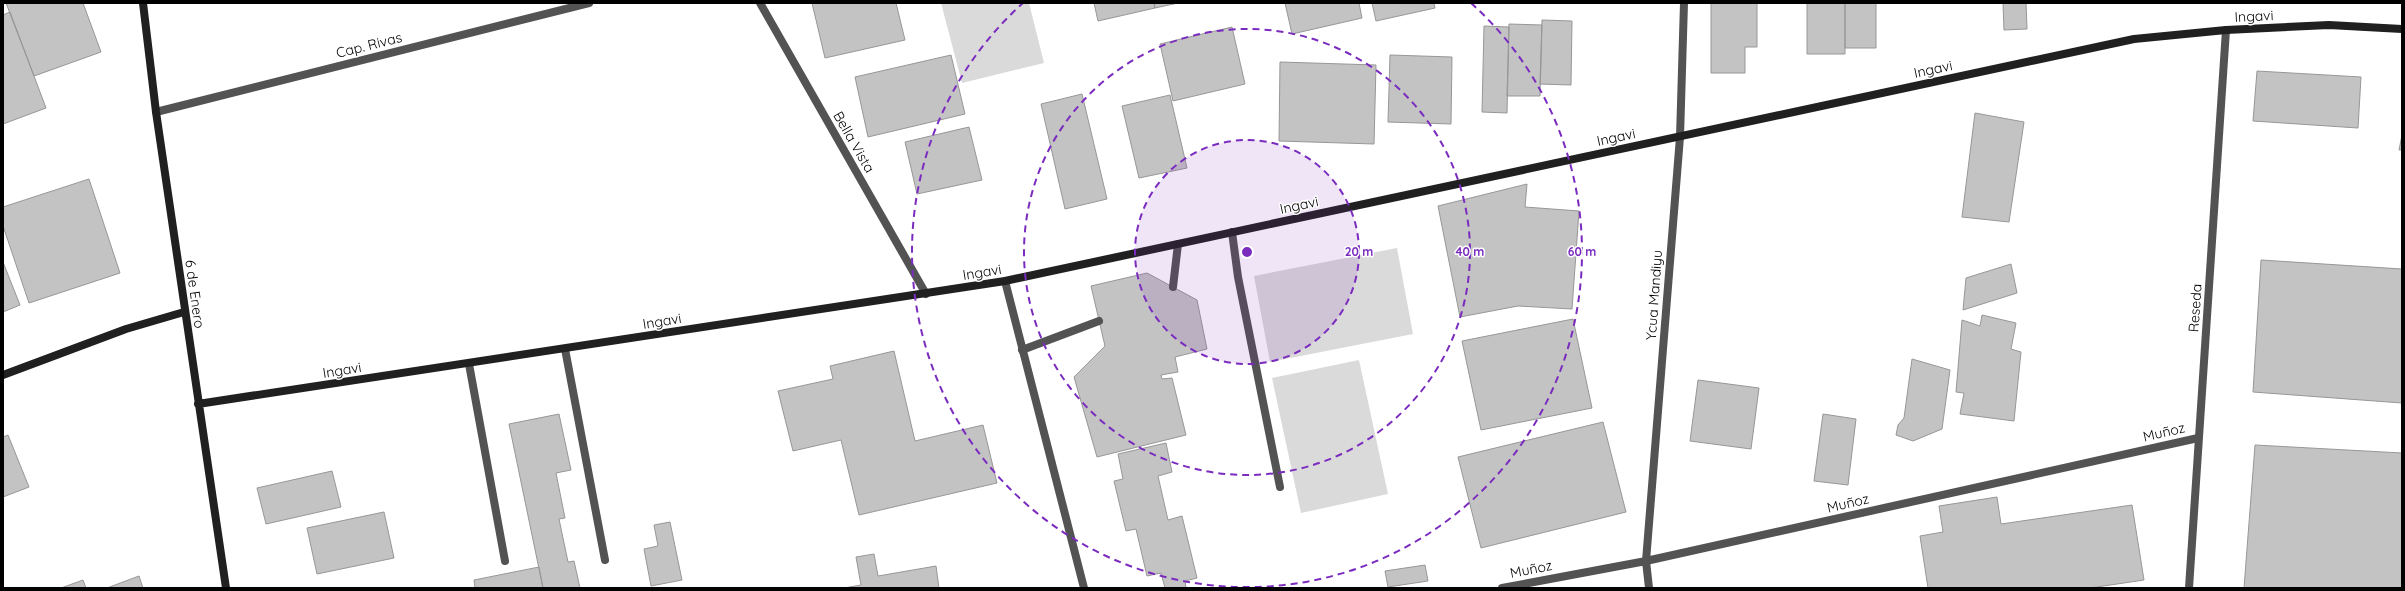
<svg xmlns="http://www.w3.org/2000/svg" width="2405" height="591" font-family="Quicksand,sans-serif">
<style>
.green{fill:#dadada}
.building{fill:#c3c3c3;stroke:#979797}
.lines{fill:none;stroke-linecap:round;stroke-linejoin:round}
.lane{stroke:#535353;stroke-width:8}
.street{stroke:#535353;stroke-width:8}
.secondary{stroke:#202020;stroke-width:8}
.ring{fill:none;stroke:#7b2cbf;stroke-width:2;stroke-dasharray:7 5}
.labels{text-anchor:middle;stroke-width:3;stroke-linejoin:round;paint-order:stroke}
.street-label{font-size:14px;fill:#000;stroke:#fff}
.centre{fill:#7b2cbf;stroke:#fff;stroke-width:2}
.ring-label{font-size:12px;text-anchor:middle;font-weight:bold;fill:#7b2cbf;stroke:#fff;stroke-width:3;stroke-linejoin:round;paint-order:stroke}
</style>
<rect width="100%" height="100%" fill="#fff"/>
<!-- green -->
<path class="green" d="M941,3h88l15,60 -82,20z
M1397,248l16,86 -143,28 -16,-86z
M1359,360l29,134 -87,19 -29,-135z"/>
<!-- building -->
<path class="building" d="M6,3h77l18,49 -67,24z
M812,3h84l9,37 -80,18z
M1094,3h60l1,5 -57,13z
M1154,3h24l-23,5z
M1285,3h74l3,15 -70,16z
M1372,3h62l1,5 -59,13z
M1711,3h46v44h-12v26h-34z
M1807,3h38v51h-38z
M1845,3h31v45h-31z
M2003,3h23l1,26 -23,1z
M10,12l36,96 -43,16v-109z
M1542,20l30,1 -1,64 -31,-1z
M1509,24l33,1 -2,71h-33z
M1484,26l25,1 -2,86 -25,-1z
M1232,27l13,57 -72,17 -13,-57z
M951,55l14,59 -97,23 -13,-60z
M1390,55l62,2 -1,67 -63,-2z
M1280,62l96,3 -2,79 -95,-3z
M2257,71l104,6 -3,51 -105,-7z
M1082,94l25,105 -42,10 -24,-105z
M1170,95l17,73 -48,10 -17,-72z
M1975,113l49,9 -15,100 -47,-5z
M969,127l13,53 -65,14 -12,-52z
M2402,135v15h-3z
M89,179l31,94 -91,30 -26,-77v-19z
M1527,184l-2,23 54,4 -7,98 -54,-3 -58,11 -22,-111z
M2261,260l141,9v134l-149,-11z
M3,262l17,43 -17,7z
M2011,264l6,29 -54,17 3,-32z
M1147,273l50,27 10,49 -32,8 3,15 -17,3 1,4 10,-1 14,57 -89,22 -23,-80 31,-31 -14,-60z
M1982,315l34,8 -5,26 10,3 -7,69 -54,-7 4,-21 -8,-1 6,-72 18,6z
M1573,319l19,89 -111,22 -19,-89z
M894,351l21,90 68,-16 14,58 -138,32 -18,-75 -48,11 -15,-60 55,-12 -3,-13z
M1912,359l38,11 -8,59 -29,12 -17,-6 2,-10 6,-7z
M1698,380l61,8 -8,61 -61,-8z
M559,414l12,56 -15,3 9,45 -6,1 9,43 6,-1 6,27h-37l-34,-164z
M1823,414l33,5 -8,66 -34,-4z
M1603,422l23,90 -145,36 -23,-91z
M8,435l21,52 -26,10v-60z
M1166,443l6,29 -14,4 10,44 14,-4 15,62 -12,3 1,7h-21l-4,-15 -14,3 -11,-47 -10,2 -12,-50 9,-2 -5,-25z
M2255,445l147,8v135h-158z
M332,471l9,36 -75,17 -9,-36z
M1997,497l4,27 131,-19 12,75 -54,8h-162l-8,-52 23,-4 -4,-26z
M384,512l10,46 -77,16 -10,-46z
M670,522l12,58 -31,6 -7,-37 14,-3 -4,-21z
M874,554l4,22 58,-10 3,22h-95l17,-3 -5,-28z
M1425,565l3,16 -40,6 -3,-16z
M539,567l4,21h-68l-1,-8z
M139,576l4,12h-36z
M83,580l3,8h-25z"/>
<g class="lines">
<!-- lane -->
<path class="lane" d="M1232,232l6,45 42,210
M1173,287l5,-43
M565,349l40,211
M1022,350l77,-29
M469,364l36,197"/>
<!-- street -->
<path class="street" d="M760,3l166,291
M156,112l433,-109
M1005,281l79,307
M1502,588l144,-27 552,-123
M1649,588l-3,-27 34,-424 4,-134
M2189,588l37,-558"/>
<!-- secondary -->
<path class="secondary" d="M143,3l13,109 70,476
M3,375l123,-46 58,-17
M198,404l807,-123 1129,-242 92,-9 103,-5 73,4"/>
</g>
<!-- distance rings -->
<circle cx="1247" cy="252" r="112" fill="#7b2cbf" fill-opacity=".12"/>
<g class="ring">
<circle cx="1247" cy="252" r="112"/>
<circle cx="1247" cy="252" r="223"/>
<path d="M1471 3A335 335 0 1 1 1023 3"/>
</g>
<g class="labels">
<!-- street labels -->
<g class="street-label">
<text transform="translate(2254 16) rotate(-3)" y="5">Ingavi</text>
<text transform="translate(369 45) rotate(-14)" y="5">Cap. Rivas</text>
<text transform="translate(1933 69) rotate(-12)" y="5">Ingavi</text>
<text transform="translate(1616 137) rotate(-12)" y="5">Ingavi</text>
<text transform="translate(854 142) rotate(60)" y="5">Bella Vista</text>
<text transform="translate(1299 205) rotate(-12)" y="5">Ingavi</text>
<text transform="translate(982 272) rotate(-9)" y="5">Ingavi</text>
<text transform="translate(195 294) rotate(82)" y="5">6 de Enero</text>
<text transform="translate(1654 295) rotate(-86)" y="5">Ycua Mandiyu</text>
<text transform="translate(2195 308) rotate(-86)" y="5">Reseda</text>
<text transform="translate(662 321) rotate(-9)" y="5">Ingavi</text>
<text transform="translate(342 370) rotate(-9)" y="5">Ingavi</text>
<text transform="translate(2164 432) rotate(-13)" y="5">Muñoz</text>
<text transform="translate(1848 503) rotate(-13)" y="5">Muñoz</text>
<text transform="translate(1531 569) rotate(-11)" y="5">Muñoz</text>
</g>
</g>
<circle cx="1247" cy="252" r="6" class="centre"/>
<g class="ring-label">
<text x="1359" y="256">20 m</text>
<text x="1470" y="256">40 m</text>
<text x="1582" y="256">60 m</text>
</g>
<!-- border -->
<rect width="2405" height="591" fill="none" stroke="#000000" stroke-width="8"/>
</svg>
